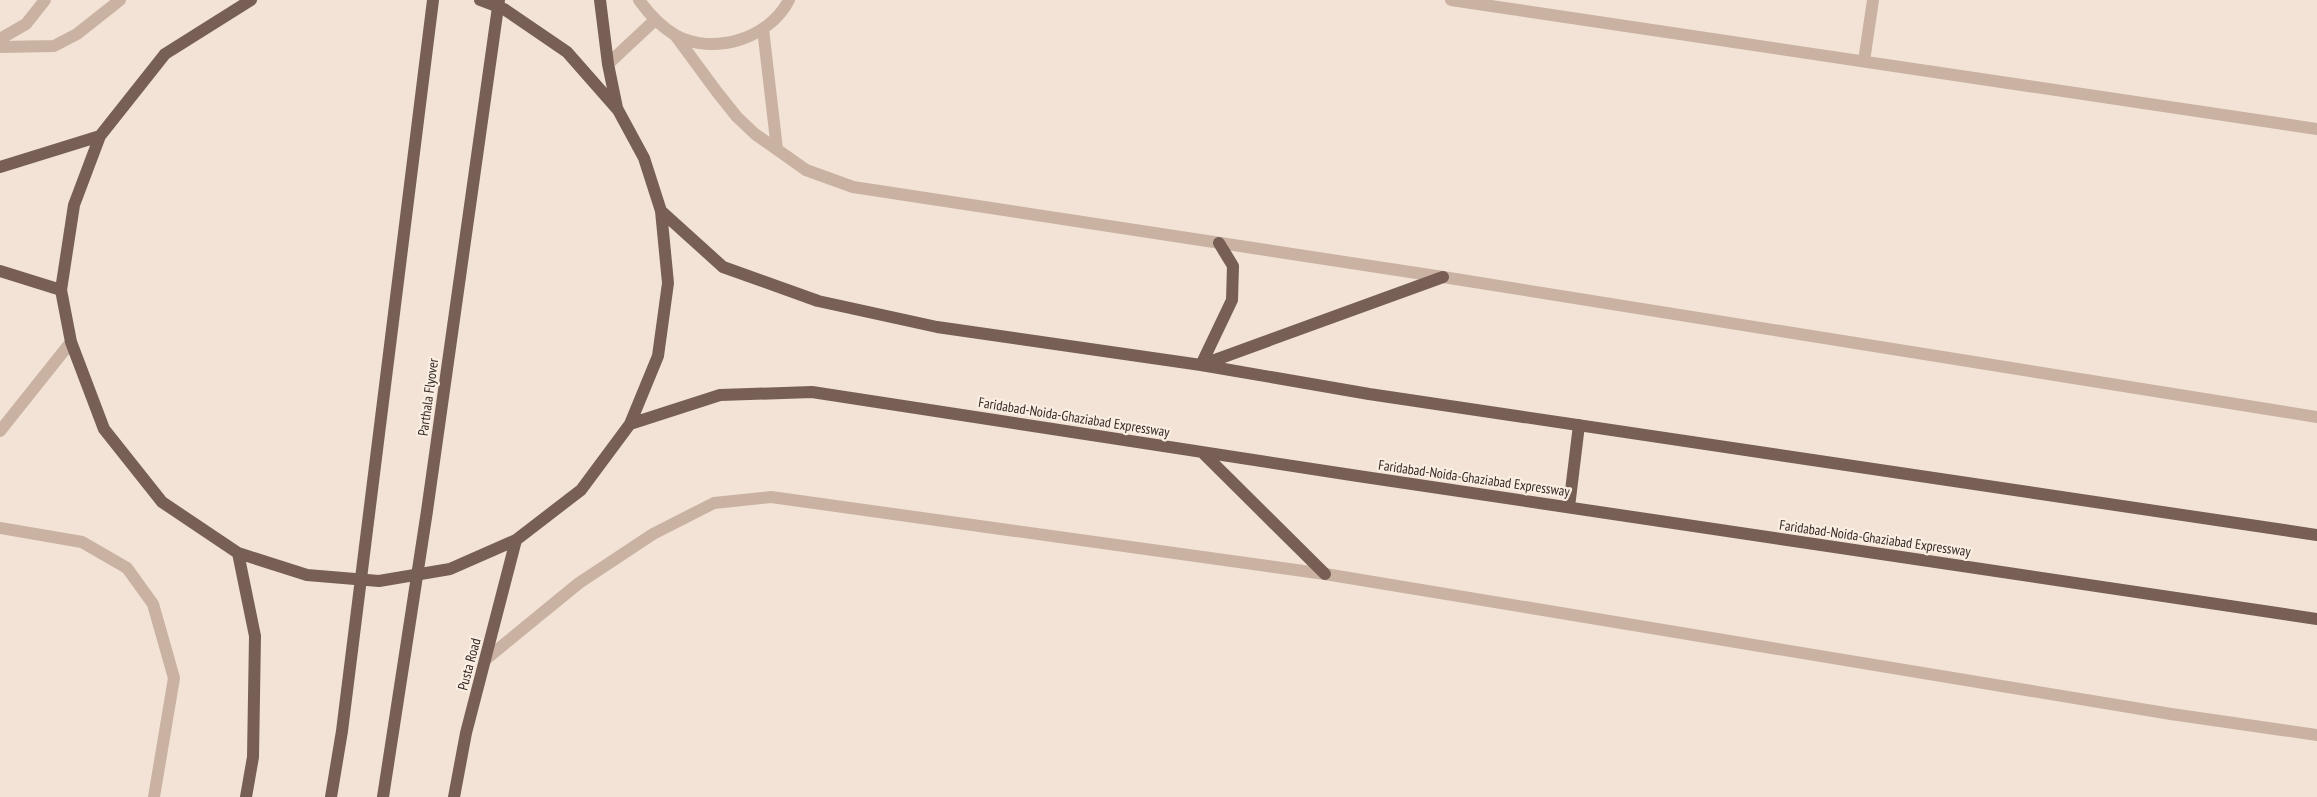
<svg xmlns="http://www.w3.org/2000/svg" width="2317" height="797" font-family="'PT Sans Narrow',sans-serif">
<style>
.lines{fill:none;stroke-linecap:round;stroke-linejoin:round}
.minor{stroke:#cab2a2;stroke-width:12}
.major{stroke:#775f55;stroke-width:12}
.major-bridge{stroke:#775f55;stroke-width:12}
.labels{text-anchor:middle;stroke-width:4.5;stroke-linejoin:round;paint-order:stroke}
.street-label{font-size:14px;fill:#342925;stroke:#faeee2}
</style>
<rect width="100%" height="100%" fill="#f2e3d6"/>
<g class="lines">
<!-- minor -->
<path class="minor" d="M639,0c10,14 21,26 36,35 38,21 94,4 114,-35
M1451,0l866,129
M763,29l14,120
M675,35l42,57 20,25 18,17 51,36 47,17 590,90 874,140
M0,39l26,-15 19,-24
M0,47l54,-1 23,-12 43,-34
M1864,61l9,-61
M608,64l47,-44
M0,431l71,-89
M0,528l82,14 45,26 26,36 21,74 -20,119
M486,659l93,-76 74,-49 61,-31 57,-6 554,77 846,140 146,21"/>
<!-- major -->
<path class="major" d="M251,0l-86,54 -65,82 -26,69 -13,85 10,52 33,87 58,73 76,51 69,22 72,6 71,-12 66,-29 65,-50 49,-66 28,-68 10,-73 -7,-72 -17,-53 -26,-48 -51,-58 -63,-43 -24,-9
M600,0l8,64 9,44
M0,167l100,-31
M661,211l62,56 95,34 119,26 264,38 168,29 948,141
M0,271l61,19
M1204,364l239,-87
M1201,365l31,-65 1,-34 -14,-23
M630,424l90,-29 92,-3 546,84 959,143
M1202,452l123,122
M1569,507l10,-82
M238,553l17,83 -2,121 -7,40
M454,797l12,-64 50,-193"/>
<!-- major-bridge -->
<path class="major-bridge" d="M331,797l11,-66 91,-731
M383,797l44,-286 72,-511"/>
</g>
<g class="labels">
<!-- street labels -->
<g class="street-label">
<text transform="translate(428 397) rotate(-82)" y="5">Parthala Flyover</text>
<text transform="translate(1074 417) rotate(9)" y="5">Faridabad-Noida-Ghaziabad Expressway</text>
<text transform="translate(1474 478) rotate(8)" y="5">Faridabad-Noida-Ghaziabad Expressway</text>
<text transform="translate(1875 538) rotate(8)" y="5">Faridabad-Noida-Ghaziabad Expressway</text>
<text transform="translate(469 664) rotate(-75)" y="5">Pusta Road</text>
</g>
</g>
</svg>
